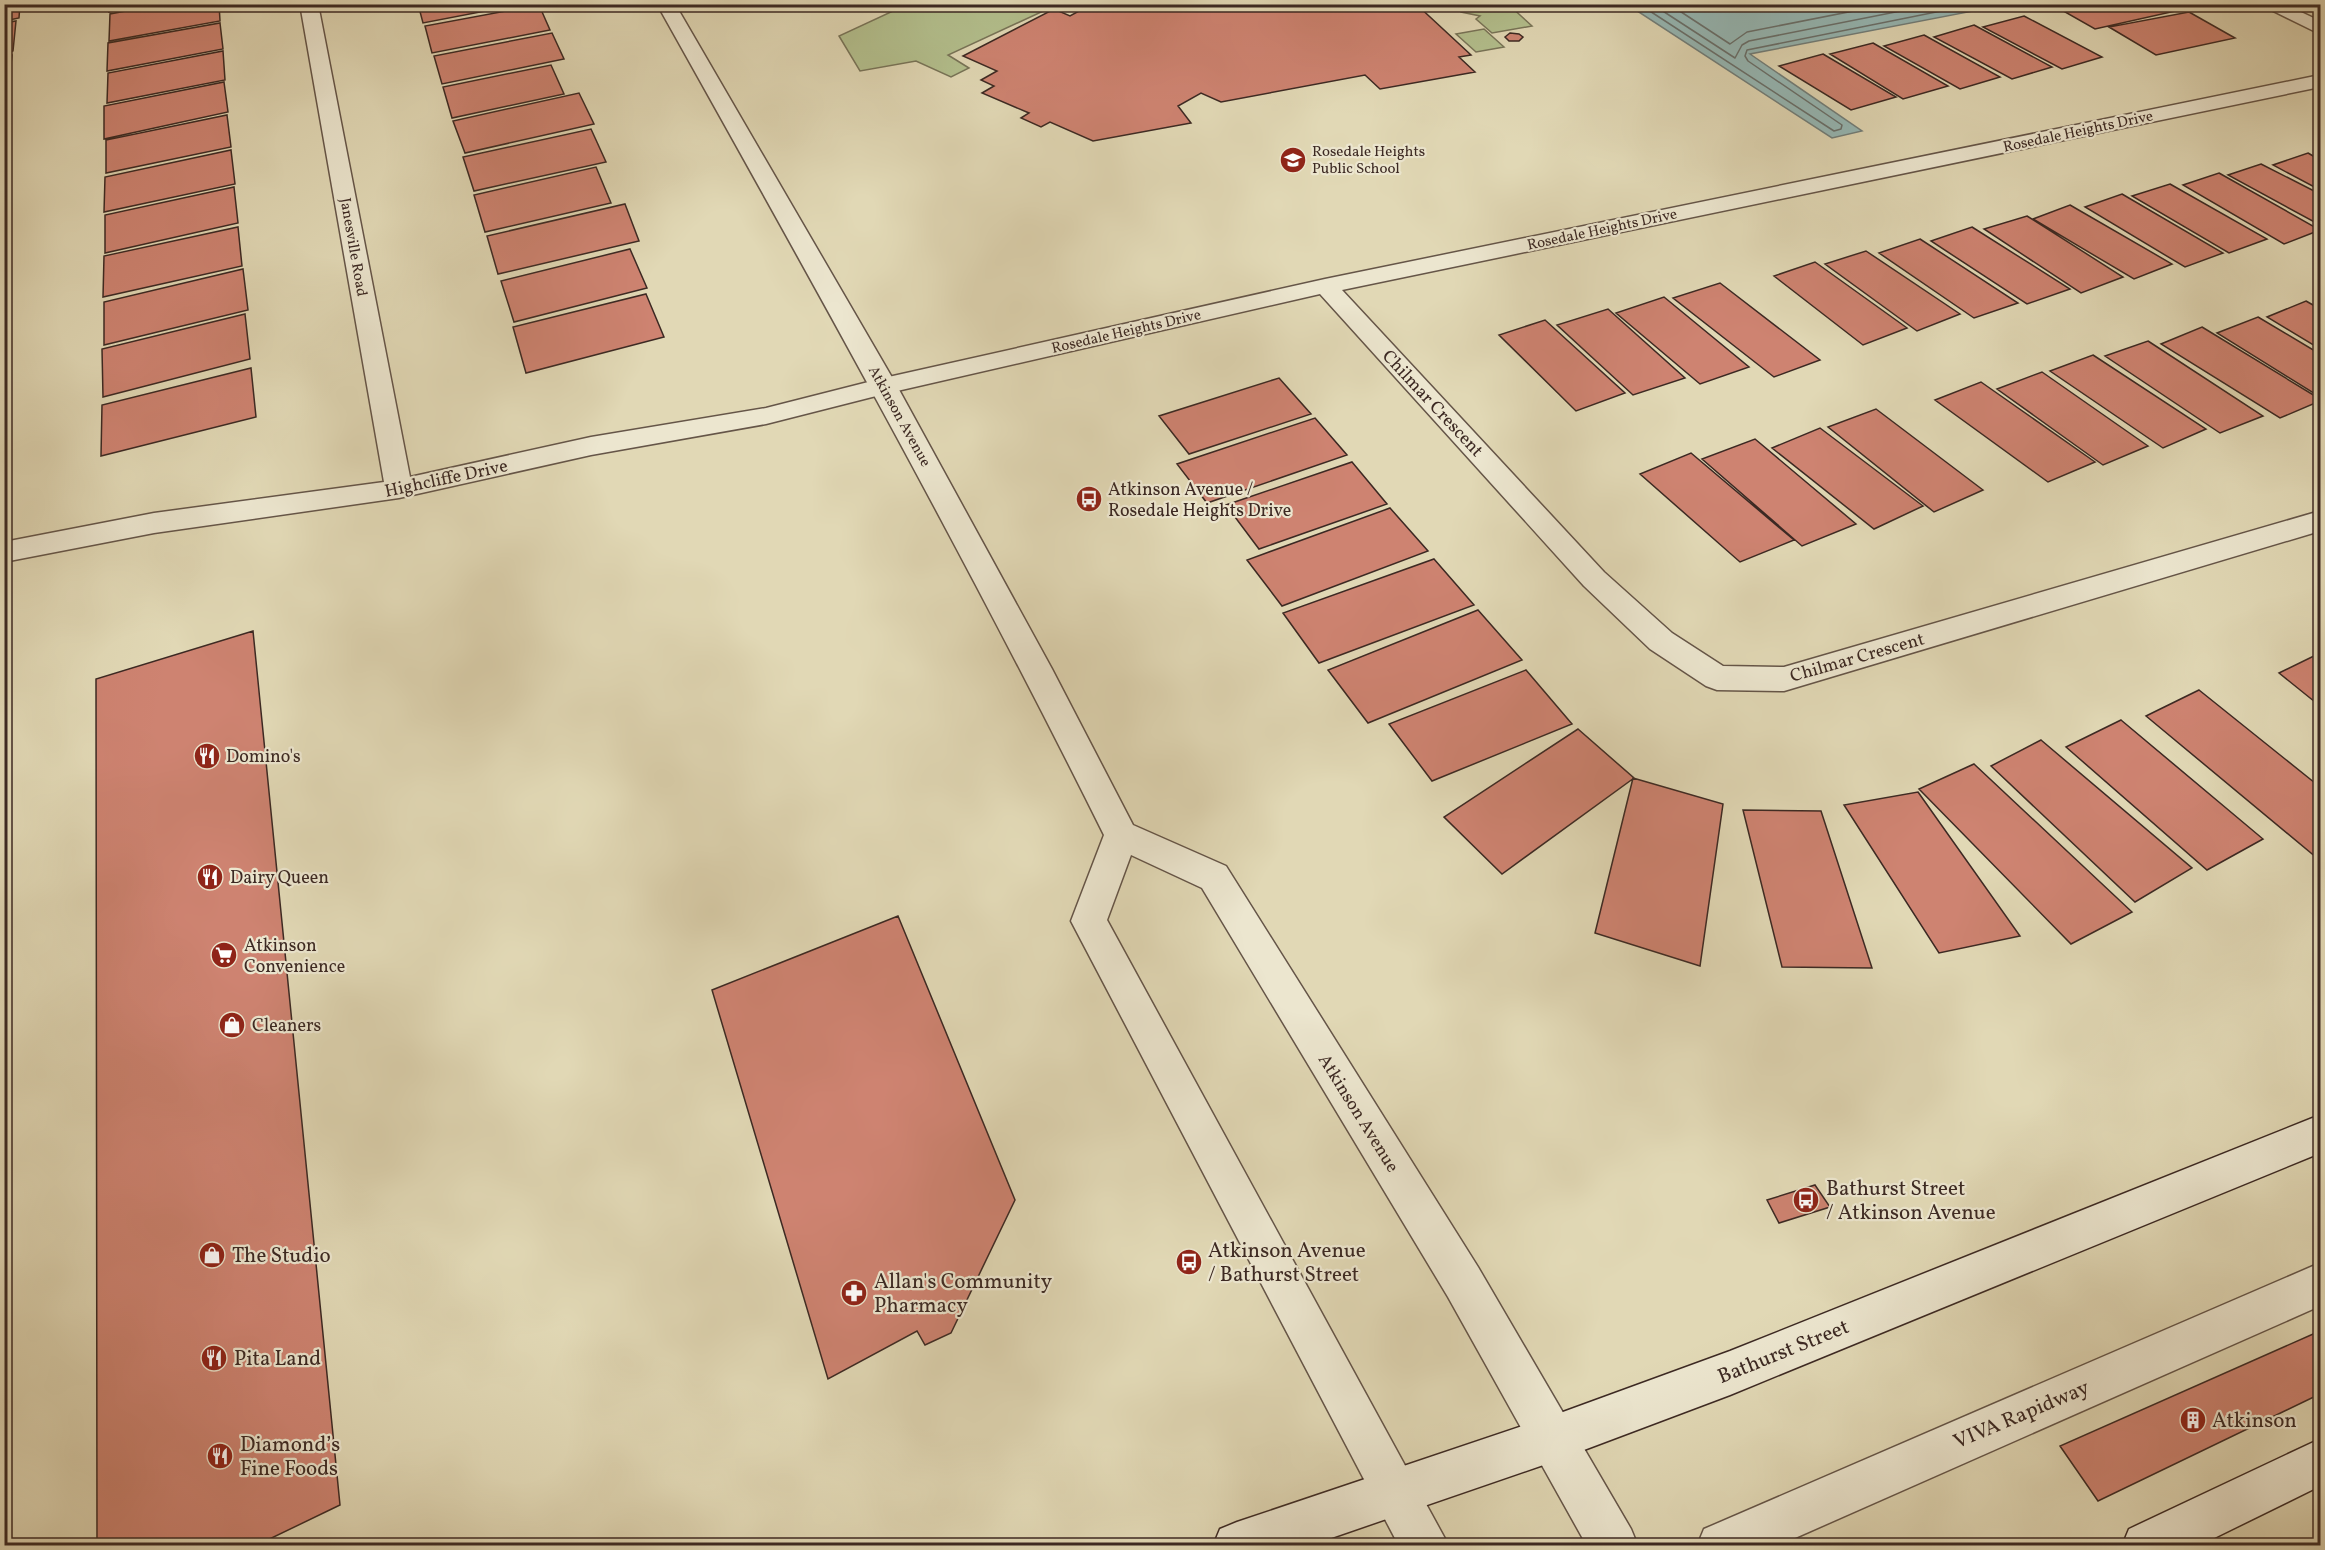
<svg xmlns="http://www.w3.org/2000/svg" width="2325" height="1550" font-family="Vollkorn,serif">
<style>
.green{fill:#b3bf8d;stroke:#787458;stroke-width:1.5}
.water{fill:#96b8b5;stroke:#727f7b;stroke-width:1.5}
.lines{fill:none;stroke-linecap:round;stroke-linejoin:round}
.shore{stroke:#69706c;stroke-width:1.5}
.building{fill:#ce8371;stroke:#3c2923;stroke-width:1.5}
.service-casing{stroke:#655548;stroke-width:3}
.minor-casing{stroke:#655548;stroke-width:3}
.tertiary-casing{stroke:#655548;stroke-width:3}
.secondary-casing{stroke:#3c2923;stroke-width:3}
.service{fill:#ece6cf;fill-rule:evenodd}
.minor{fill:#ece6cf;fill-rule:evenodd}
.tertiary{fill:#ece6cf;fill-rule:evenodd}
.secondary{fill:#ece6cf;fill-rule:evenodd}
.labels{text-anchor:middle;stroke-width:4.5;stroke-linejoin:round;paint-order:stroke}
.far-street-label{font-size:15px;fill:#3c2923;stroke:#ece6cf}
.far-poi-label{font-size:15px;fill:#3c2923;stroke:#ece6cf;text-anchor:start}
.street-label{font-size:18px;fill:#3c2923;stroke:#ece6cf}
.poi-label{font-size:18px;fill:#3c2923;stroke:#ece6cf;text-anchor:start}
.near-poi-label{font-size:21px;fill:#3c2923;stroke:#ece6cf;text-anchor:start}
.near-street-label{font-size:21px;fill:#3c2923;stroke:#ece6cf}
</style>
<rect width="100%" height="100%" fill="#e1d8b5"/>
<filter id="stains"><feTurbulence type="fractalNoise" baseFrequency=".00333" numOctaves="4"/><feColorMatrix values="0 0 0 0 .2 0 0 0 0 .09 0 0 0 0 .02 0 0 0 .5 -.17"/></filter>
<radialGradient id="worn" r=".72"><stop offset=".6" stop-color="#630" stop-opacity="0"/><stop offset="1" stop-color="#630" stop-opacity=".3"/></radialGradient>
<!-- green -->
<path class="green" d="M906,5v-1l159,1 -13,2 -104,48 21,13 -18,9 -35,-16 -56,10 -21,-35z
M1454,5h55l23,21 -40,7 -16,-14 4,-3 -19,-4z
M1484,29l20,18 -28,5 -20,-18z"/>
<!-- water -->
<path class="water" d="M1989,4l5,3 -244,47 112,77 -30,7 -204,-133z"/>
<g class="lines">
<!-- shore -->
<path class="shore" d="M1639,4l195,127 7,-2 1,-4 -94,-64 -3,-5 2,-6 229,-46
M1652,4l83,54 7,-13 7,-4 187,-37
M1669,4l61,40 17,-12 142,-28"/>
</g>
<!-- building -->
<path class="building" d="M4,4h16l-1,14 -15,3z
M109,4h43l-43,8z
M163,4h56l1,17 -111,20 1,-27z
M418,4h104l-99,19z
M1116,4h300l55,51 -12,2 16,15 -95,17 -15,-14 -144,27 -20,-9 -23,13 13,17 -98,18 -43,-19 -9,5 -20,-9 8,-5 -47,-20 12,-7 -13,-6 16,-9 -34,-15 91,-47 16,7 9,-5z
M2051,4h118l11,6 -85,19z
M539,5l11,25 -118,23 -7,-27z
M2189,12l46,26 -79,17 -47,-28z
M2024,16l78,41 -40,12 -79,-42z
M16,21l-3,30 -9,2v-30z
M220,23l3,26 -116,22 1,-28z
M1974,25l78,42 -40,12 -78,-42z
M552,33l12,26 -122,25 -8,-28z
M1510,33l9,1 4,3 -4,4h-10l-4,-4z
M1924,35l76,42 -40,12 -76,-43z
M1873,43l75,43 -45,13 -73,-45z
M223,51l2,29 -118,23 1,-30z
M1823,54l73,43 -45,13 -72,-44z
M12,55l-3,28 -5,1v-28z
M551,65l13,29 -112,24 -9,-31z
M224,82l4,30 -124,27v-33z
M579,93l15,31 -129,29 -12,-32z
M227,115l4,32 -125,26v-33z
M591,129l15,33 -132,29 -11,-34z
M231,150l4,34 -131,28 1,-35z
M2308,153l12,7v30l-47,-25z
M2261,164l59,30v31l-92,-50z
M596,167l15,36 -126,29 -11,-37z
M2219,173l101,57 -36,14 -101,-59z
M2170,184l97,55 -38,14 -97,-57z
M234,187l4,36 -133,30v-38z
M2122,194l101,59 -38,14 -100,-60z
M625,204l14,37 -141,33 -11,-38z
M2070,205l102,59 -38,15 -101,-60z
M2027,216l96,61 -42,16 -97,-64z
M238,227l4,39 -139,31 1,-41z
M1972,227l98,62 -43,15 -96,-63z
M1920,239l98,64 -44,15 -95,-65z
M630,249l17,39 -133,34 -13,-41z
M1866,251l94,63 -43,17 -92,-67z
M1815,262l92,66 -44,17 -89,-69z
M243,269l5,41 -144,35v-43z
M1720,283l100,77 -46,17 -101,-79z
M646,294l18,43 -138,36 -13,-46z
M1664,297l85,70 -49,17 -84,-71z
M2306,301l14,8v40l-53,-32z
M1608,309l77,69 -52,17 -76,-70z
M245,314l5,45 -147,38 -1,-48z
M2258,317l62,37v43l-103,-64z
M1545,320l80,73 -49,18 -77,-76z
M2202,327l118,72v2l-40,17 -119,-74z
M2148,341l115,75 -43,17 -115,-77z
M2093,355l113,74 -43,19 -113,-77z
M251,368l5,49 -155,39 1,-51z
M2042,372l106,74 -45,19 -106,-76z
M1279,378l32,36 -122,40 -30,-38z
M1981,382l114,80 -47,20 -113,-82z
M1876,409l107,81 -49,22 -106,-85z
M1315,418l32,37 -140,48 -30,-39z
M1820,428l103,78 -49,23 -102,-81z
M1755,439l101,85 -54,22 -100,-87z
M1691,453l103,87 -54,22 -100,-88z
M1352,462l35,42 -128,45 -33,-44z
M1390,508l38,43 -146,55 -35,-46z
M1434,559l40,46 -155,58 -36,-50z
M1478,610l44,50 -154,63 -40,-53z
M253,631l87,874 -85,41h-158l-1,-867z
M2320,653v53l-41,-33z
M1526,670l46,54 -140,57 -43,-57z
M2199,690l121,97v68l-3,3 -171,-142z
M2121,720l142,119 -56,31 -141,-123z
M1578,729l56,49 -132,96 -58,-57z
M2041,740l151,128 -57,34 -144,-136z
M1974,764l158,148 -61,32 -152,-155z
M1633,778l90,26 -23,162 -105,-33z
M1918,792l102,144 -81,17 -95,-148z
M1743,810l78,1 51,157 -90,-1z
M898,916l117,284 -64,133 -26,12 -8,-14 -89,48 -116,-389z
M1815,1185l15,22 -51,16 -12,-23z
M2320,1331v63l-222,107 -38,-55z"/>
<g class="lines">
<defs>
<path id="service" d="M2320,1263v43l-543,240h-80l7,-17z"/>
<path id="minor" d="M300,4h18l92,473 181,-40 175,-29 118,-30 441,-99 995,-204v12l-978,203 262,282 68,61 51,33 61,1 536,-156v20l-536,160 -67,-1 -11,-4 -56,-37 -66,-63 -264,-292 -436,100 -118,30 -175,31 -192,43 -245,35 -150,29v-20l150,-29 230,-31z
M2259,4h25l36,17v13z"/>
<path id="tertiary" d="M657,4h18l222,382 155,283 81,156 93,41 252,401 153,262 7,17h-51l-139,-249 -246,-409 -71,-33 -24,65 342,626h-50l-328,-625 33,-86c-140,-282 -293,-556 -447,-831z"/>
<path id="secondary" d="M2320,1115v38l-590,242 -178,67 -244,84h-95l7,-17 17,-7 315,-106 178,-65z
M2320,1439v47l-122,60h-76l7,-17z"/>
</defs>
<!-- service casing -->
<use href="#service" class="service-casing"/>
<!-- minor casing -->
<use href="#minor" class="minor-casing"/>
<!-- tertiary casing -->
<use href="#tertiary" class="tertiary-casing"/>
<!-- secondary casing -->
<use href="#secondary" class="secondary-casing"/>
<!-- service -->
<use href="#service" class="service"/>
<!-- minor -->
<use href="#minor" class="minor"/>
<!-- tertiary -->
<use href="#tertiary" class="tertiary"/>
<!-- secondary -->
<use href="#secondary" class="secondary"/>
</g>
<!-- icons -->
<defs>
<symbol id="school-disc" viewBox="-11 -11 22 22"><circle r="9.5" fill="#8f2418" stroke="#ece6cf"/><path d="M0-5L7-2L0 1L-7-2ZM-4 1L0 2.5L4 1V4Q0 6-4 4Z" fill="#fff"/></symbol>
<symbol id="bus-disc" viewBox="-11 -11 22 22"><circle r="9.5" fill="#8f2418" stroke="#ece6cf"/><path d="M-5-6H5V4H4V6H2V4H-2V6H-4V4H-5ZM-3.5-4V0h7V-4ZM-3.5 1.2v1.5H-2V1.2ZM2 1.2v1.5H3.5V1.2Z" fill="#fff"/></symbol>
<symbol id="restaurant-disc" viewBox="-11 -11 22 22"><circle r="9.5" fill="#8f2418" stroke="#ece6cf"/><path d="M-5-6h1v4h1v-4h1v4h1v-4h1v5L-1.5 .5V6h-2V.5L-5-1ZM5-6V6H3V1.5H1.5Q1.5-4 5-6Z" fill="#fff"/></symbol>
<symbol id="supermarket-disc" viewBox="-11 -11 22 22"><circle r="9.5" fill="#8f2418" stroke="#ece6cf"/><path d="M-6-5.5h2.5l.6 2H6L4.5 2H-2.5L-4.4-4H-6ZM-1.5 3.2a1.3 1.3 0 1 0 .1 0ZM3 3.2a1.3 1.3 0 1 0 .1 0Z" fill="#fff"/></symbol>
<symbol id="shop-disc" viewBox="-11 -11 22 22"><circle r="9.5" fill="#8f2418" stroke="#ece6cf"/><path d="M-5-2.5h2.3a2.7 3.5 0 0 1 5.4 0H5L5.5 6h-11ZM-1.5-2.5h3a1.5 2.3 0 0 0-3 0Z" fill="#fff"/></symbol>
<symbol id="pharmacy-disc" viewBox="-11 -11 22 22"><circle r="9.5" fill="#8f2418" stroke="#ece6cf"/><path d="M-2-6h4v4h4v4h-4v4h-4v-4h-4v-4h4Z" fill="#fff"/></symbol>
<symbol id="building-disc" viewBox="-11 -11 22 22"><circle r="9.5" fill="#8f2418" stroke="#ece6cf"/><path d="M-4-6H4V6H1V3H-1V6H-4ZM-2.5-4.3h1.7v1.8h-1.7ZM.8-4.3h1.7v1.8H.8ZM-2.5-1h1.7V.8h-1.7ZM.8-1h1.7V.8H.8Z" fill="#fff"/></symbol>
</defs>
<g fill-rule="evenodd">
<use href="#school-disc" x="1278" y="145" width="30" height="30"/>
<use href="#bus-disc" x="1074" y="484" width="30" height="30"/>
<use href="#restaurant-disc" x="192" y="741" width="30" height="30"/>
<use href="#restaurant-disc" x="195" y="862" width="30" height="30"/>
<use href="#supermarket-disc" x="209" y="940" width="30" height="30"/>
<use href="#shop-disc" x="217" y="1010" width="30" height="30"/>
<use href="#bus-disc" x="1791" y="1185" width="30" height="30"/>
<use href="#shop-disc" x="197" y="1240" width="30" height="30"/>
<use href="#bus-disc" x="1174" y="1247" width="30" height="30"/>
<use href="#pharmacy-disc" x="839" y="1278" width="30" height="30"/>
<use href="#restaurant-disc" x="199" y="1343" width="30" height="30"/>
<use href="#building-disc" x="2178" y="1405" width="30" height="30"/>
<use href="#restaurant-disc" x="205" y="1441" width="30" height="30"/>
</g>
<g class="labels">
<!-- far-street labels -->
<g class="far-street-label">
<text transform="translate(2078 131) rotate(-12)" y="5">Rosedale Heights Drive</text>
<text transform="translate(1602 229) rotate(-12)" y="5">Rosedale Heights Drive</text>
<text transform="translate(354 247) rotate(80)" y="5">Janesville Road</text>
<text transform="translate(1126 331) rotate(-13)" y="5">Rosedale Heights Drive</text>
<text transform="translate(900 416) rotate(61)" y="5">Atkinson Avenue</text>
</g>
<!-- far-poi labels -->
<g class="far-poi-label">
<text x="1312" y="156">Rosedale Heights<tspan x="1312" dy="17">Public School</tspan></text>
</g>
<!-- street labels -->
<g class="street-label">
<text transform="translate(1433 403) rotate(47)" y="6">Chilmar Crescent</text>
<text transform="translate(446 478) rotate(-12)" y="6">Highcliffe Drive</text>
<text transform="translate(1857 657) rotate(-16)" y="6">Chilmar Crescent</text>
<text transform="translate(1359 1113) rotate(58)" y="6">Atkinson Avenue</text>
</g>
<!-- poi labels -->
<g class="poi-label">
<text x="1108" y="495">Atkinson Avenue /<tspan x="1108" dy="21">Rosedale Heights Drive</tspan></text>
<text x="226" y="762">Domino's</text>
<text x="230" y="883">Dairy Queen</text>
<text x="244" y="951">Atkinson<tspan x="244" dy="21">Convenience</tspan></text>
<text x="252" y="1031">Cleaners</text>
</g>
<!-- near-poi labels -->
<g class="near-poi-label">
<text x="1826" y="1195">Bathurst Street<tspan x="1826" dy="24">/ Atkinson Avenue</tspan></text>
<text x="1208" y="1257">Atkinson Avenue<tspan x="1208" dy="24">/ Bathurst Street</tspan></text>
<text x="232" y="1262">The Studio</text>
<text x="874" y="1288">Allan's Community<tspan x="874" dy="24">Pharmacy</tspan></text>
<text x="234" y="1365">Pita Land</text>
<text x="2212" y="1427">Atkinson</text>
<text x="240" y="1451">Diamond’s<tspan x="240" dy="24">Fine Foods</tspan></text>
</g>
<!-- near-street labels -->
<g class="near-street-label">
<text transform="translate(1783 1351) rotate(-22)" y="7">Bathurst Street</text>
<text transform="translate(2021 1414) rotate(-23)" y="7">VIVA Rapidway</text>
</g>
</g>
<!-- margin -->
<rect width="2325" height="1550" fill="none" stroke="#e1d8b5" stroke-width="24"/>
<rect x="6" y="6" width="2313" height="1538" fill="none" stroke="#3c2923" stroke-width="3"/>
<rect x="12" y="12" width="2301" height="1526" fill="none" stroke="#3c2923" stroke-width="1.5"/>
<rect width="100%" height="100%" filter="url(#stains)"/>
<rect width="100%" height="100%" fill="url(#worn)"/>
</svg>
